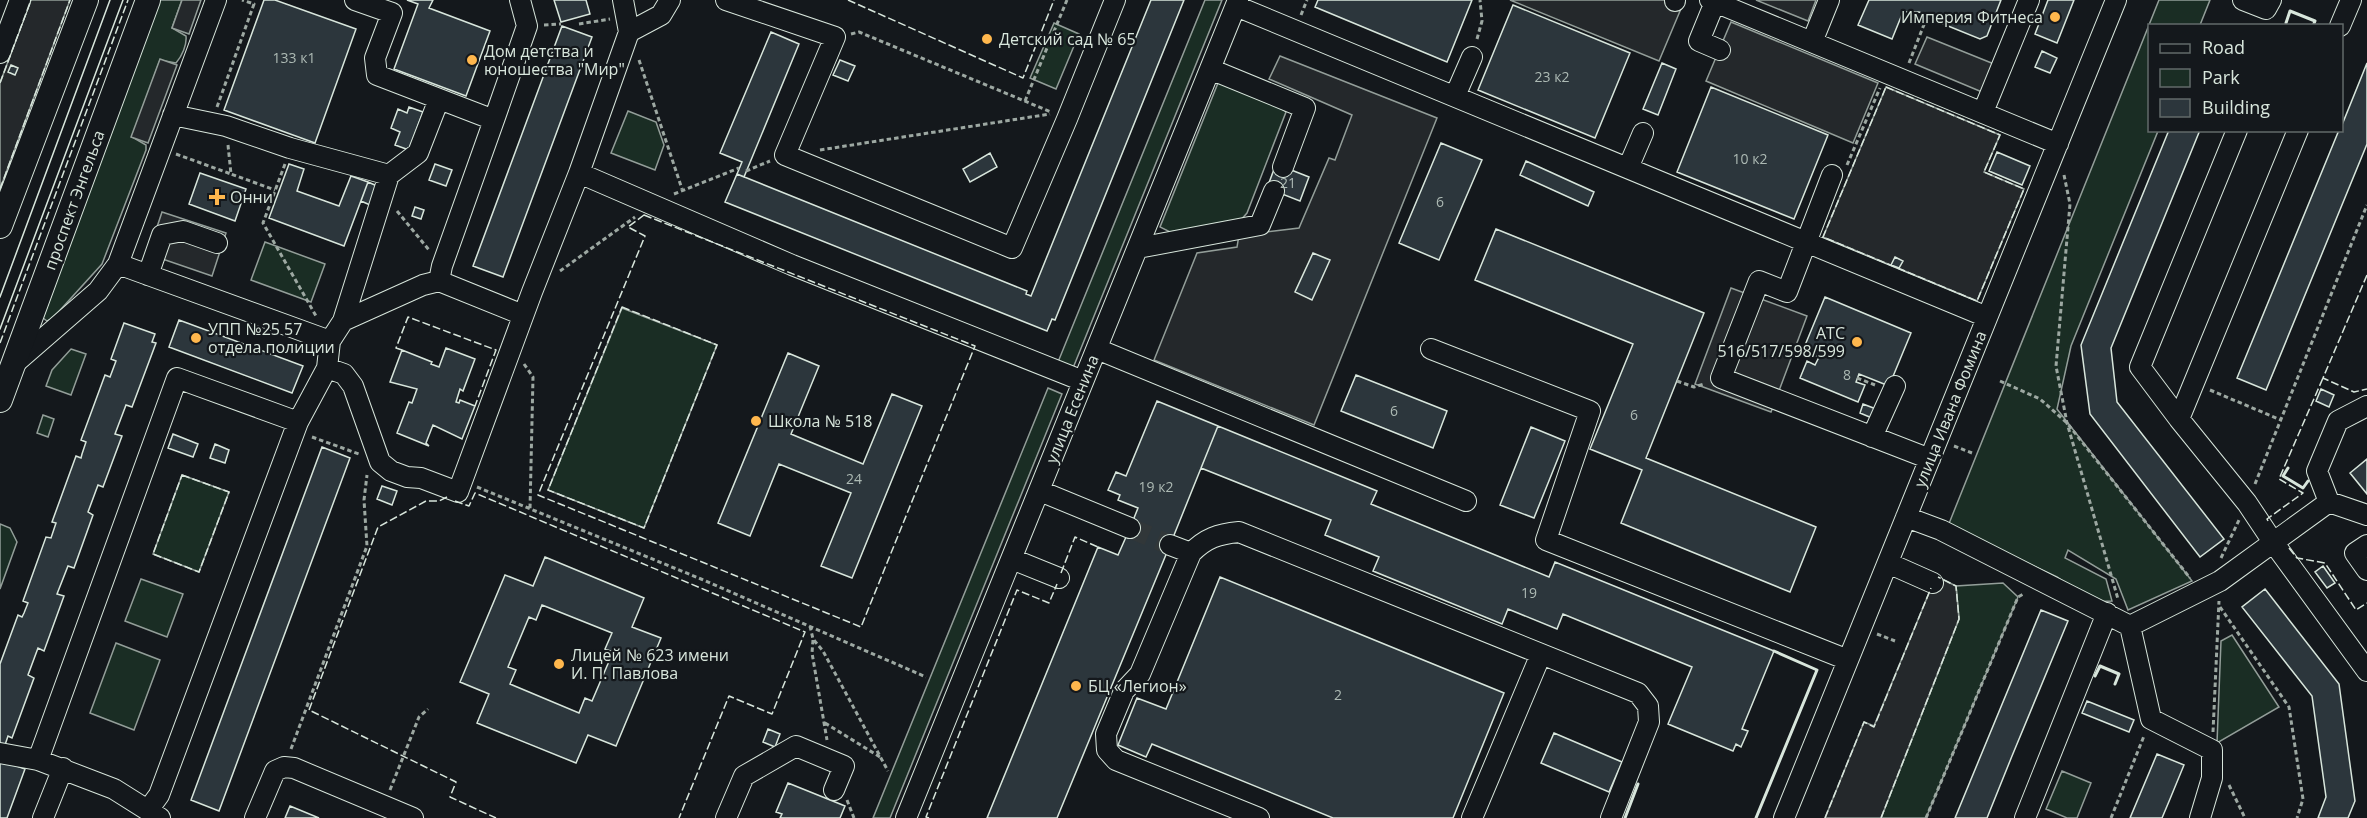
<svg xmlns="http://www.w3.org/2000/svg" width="2367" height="818" font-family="'Open Sans',sans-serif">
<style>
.green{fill:#1a2d24;stroke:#939e99;stroke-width:1.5}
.parking{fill:#24282b;stroke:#939e99;stroke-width:1.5}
.building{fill:#2c363c;stroke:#d8e6dc;stroke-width:1.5;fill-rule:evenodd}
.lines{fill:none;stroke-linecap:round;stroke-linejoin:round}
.minor-tunnel{stroke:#313739;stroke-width:20;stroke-dasharray:20 10;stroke-linecap:butt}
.minor-casing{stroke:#d8e6dc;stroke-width:22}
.major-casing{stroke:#d8e6dc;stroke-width:26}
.path{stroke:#9da8a2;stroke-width:3;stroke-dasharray:4.5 3;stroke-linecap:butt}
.minor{stroke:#14181c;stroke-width:20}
.major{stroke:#14181c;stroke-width:24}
.tram{stroke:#d8e6dc;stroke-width:1.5}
.fence{stroke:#d8e6dc;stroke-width:1.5;stroke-dasharray:8 3;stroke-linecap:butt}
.wall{stroke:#d8e6dc;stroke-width:3}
.poi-dot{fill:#ffb74d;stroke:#14181c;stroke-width:2}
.labels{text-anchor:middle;stroke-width:4.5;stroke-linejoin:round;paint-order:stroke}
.number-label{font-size:14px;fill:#adbab4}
.poi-label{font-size:16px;fill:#d8e6dc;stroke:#14181c;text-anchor:start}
.street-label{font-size:16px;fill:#d8e6dc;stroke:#14181c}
</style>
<rect width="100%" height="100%" fill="#14181c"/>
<!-- green -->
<path class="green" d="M158,0h24l-10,28 14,8c1,9 -4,20 -10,27l-16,-3 -28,77 14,8v5l-44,114 -50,55 -5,2 -4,-3z
M1205,0h17l-149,368 -15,-6z
M2159,0h51l-10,25 -50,1v104l8,1 -87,215 -14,63 135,172 -64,29 -12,-31 -48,-29 -3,8 41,21 6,22 -20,1 -35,-25 -109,-51z
M1054,23l25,11 -23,55 -26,-11z
M1218,83l47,14 21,15 -39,101 -8,9 -69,10 -10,-5z
M628,111l28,11 8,23 -9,25 -44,-17z
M265,242l60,22 -14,38 -60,-22z
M622,308l95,37 -73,183 -96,-38z
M71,349l15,5 -15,41 -25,-9 6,-16z
M1048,388l14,6 -172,424h-17z
M43,415l11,4 -6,18 -11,-4z
M182,475l47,17 -30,80 -46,-18z
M0,524l10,4 7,14 -17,47z
M141,579l42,15 -16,43 -42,-16z
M2003,583l15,14 -92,221h-45l78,-199 -3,-33z
M2232,635l47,72 -62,36 4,-102z
M116,643l44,17 -26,70 -44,-17z
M2062,771l29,12 -14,35h-10l-21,-9z"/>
<!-- parking -->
<path class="parking" d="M31,0h39l-70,189v-106z
M182,0h19l-12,34 -17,-6z
M1510,0h163l10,4 -24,57z
M1756,0h60l-8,21z
M1731,22l147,61 -25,60 -147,-62z
M1927,37l67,27 -12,28 -67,-28z
M1280,56l157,62 -123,307 -160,-65 43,-107 40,-6 2,-12 60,-7 30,-70 6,2 17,-45 -83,-36z
M160,59l17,6 -29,78 -17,-6z
M1886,87l114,48 -16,37 40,17 -47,112 -154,-64z
M162,212l64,21 -14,43 -64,-22z
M1731,288l76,28 -36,96 -76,-28z
M1936,576l20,10 3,33 -78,199h-56l39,-96 10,4z"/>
<!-- building -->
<path class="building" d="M264,0h11l81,29 -41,114 -91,-33z
M407,0h26l-4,8 61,23 -24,65 -72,-27 24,-65z
M554,0h32l4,14 -29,8z
M1151,0h33l-129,320 -3,-1 -5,12 -322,-129 12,-28 290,117 -1,3 5,2z
M1318,0h154l-25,62 -132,-55z
M1869,0h132l-14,36 -7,3 -54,-22 1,-2 -8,-3h-16l-11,27 -34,-14z
M2048,0h26l-17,43 -22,-9z
M1513,5l117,48 -35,85 -117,-48z
M562,26l30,11 -89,240 -30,-11z
M771,32l28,12 -55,133 -7,-3 5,-12 -22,-9z
M2042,51l15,7 -7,15 -15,-6z
M840,60l15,6 -7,15 -15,-6z
M1662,63l14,6 -18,46 -15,-6z
M2367,63v81l-101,246 -29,-12 102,-248h3v-5z
M11,65l7,3 -3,7 -7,-3z
M1711,87l117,48 -34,84 -117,-47z
M409,107l14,5 -14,38 -14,-5 5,-13 -9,-4 7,-19 9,4z
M2169,130h31l-89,218 6,54 107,137 -24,18 -110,-143 -9,-69z
M1441,143l41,17 -43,100 -40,-17z
M1997,152l33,14 -8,19 -33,-14z
M990,153l7,14 -27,15 -7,-13z
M1526,161l68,31 -6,14 -68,-31z
M289,164l15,5 -7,22 42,15 12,-30 17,6 -24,64 -75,-28z
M435,164l17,6 -6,16 -17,-6z
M1276,164l33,13 -9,24 -33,-13z
M200,173l46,16 -11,32 -46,-17z
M368,182l9,4 -7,19 -9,-4z
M415,207l9,3 -3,9 -9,-3z
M1496,229l208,84 -58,145 170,69 -26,65 -169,-69 21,-53 -52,-21 43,-105 -158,-64z
M1313,253l17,7 -18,40 -17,-8z
M1895,257l8,4 -4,7 -8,-3z
M1825,297l86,36 -22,53 -30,-12 -3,8 9,3 -7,17 -58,-24 7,-17 8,4 4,-8 -16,-7z
M179,320l124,46 -11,27 -123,-46z
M124,323l31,11 -3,8 4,1 -24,64 -6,-2 -11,29 7,2 -19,51 -5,-2 -10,27 5,3 -19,53 -6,-2 -11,28 7,2 -20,55 -6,-3 -10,27 6,3 -22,60 -4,-2 -4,12 -4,-2v-82l18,-49 4,2 2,-4 4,-10 -5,-2 23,-64 5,1 5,-15 -4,-1 24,-66 5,2 1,-4 4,-12 -5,-2 24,-65 5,2 6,-16 -5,-2z
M446,348l29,11 -12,32 -3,-2 -4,13 3,1 1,-3 15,6 -13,33 -29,-14 -7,18 3,3 -32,-13 12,-31 3,1 5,-14 -27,-7 12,-32 30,12 -1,2 8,3z
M788,353l31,13 -28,68 72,30 29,-70 30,12 -70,172 -31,-12 30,-73 -72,-29 -29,72 -32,-13z
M1356,375l91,36 -14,37 -92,-37z
M2321,389l13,6 -5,12 -13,-6z
M1157,401l61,25 -48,119 -113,273h-70l111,-271 20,8 12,-27 8,-20 -20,-8 2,-5 -12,-5 8,-18 10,4z
M1863,404l13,5 -4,9 -12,-5z
M1218,426l159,65 -6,13 178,73 6,-15 219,89 -32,78 6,2 -7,16 -5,-3 -3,7 -65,-27 24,-57 -129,-53 -6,15 -49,-20 -6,15 -129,-53 6,-14 -54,-22 6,-15 -130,-52z
M1531,427l34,14 -31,77 -34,-13z
M173,434l25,10 -5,13 -25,-9z
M215,444l14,6 -4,13 -15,-5z
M322,447l28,11 -131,353 -28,-11z
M2367,459v35l-17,-21z
M382,486l15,5 -5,14 -15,-6z
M545,557l99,41 -12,29 29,11 -45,108 -28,-11 -12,28 -99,-40 12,-29 -29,-12 45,-107 28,11zM542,605l70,28 -7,16 8,3 -21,49 -7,-3 -6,15 -69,-29 6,-14 -8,-3 21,-50 7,3z
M2323,566l12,17 -8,5 -12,-16z
M1220,577l284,116 -51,125h-120l-181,-74 -6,13 -28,-12 19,-47 29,11z
M2265,589l74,95 16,117 -7,17h-30l8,-21 -14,-101 -70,-89z
M2041,610l27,11 -56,135 -25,62h-32z
M2087,701l47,19 -5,12 -47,-19z
M768,729l12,5 -5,13 -12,-5z
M1554,733l68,29 -13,30 -68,-29z
M2157,754l27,11 -14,34 -8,19h-32z
M0,760l25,9 -18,49h-7z
M788,783l57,23 -5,12h-60l2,-4 -6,-2z
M290,806l29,12h-34z"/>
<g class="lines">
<!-- minor-tunnel -->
<path class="minor-tunnel" d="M1130,528l40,17"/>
<defs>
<path id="minor" d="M355,0l37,13 -17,45 2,17 117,45 33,-94 -7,-26
M726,0l109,37 -50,118 227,93 55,-129 48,-119
M1710,0l348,144
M2243,0l23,9 5,-9
M1675,1v-1
M1715,2l-16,39 21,9
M1236,6l751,311
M2340,26l11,-26
M629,32l32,-17 9,-15
M1812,42l17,-42
M0,53l20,-53
M1210,69l95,39 -22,59
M1455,96l17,-39
M1983,112l46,-112
M173,115l53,11 64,22 99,27
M2298,130l-119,289 68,84 26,39 94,129
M1628,168l15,-35
M579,173l50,-141 -6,-32
M1832,175l-45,117 -28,-11 -38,97 209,81
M1138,248l122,-23 14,-34
M118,264l212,77
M148,275l14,-40 21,-4 34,12
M439,281l3,-15 52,-146
M343,321l80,-36 16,-4 84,34
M1097,349l369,152
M1431,349l159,62 -44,129 302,120
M14,364l84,-73 20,-27 98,-264
M327,368l17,6 9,12 27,76 11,9 16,6 14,1 37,14 74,-200 47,-119 213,92 291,116
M2367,406l-29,15 -21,50 12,31 38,13
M2179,419l-39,-52 97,-237
M1872,437l23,-51
M1040,491l90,37
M1906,517l35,13 189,96 90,-45 109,-79
M1170,545l21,8 -51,121 -16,17 -18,43 1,16 9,10 143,58
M2367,545l-12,8 12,17
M1191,553c15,-15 27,-19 48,-21l399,161 10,13 1,16 -38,96
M1012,559l47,19
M1888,563l45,20
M2130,626l21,93 61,31v28l-12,40
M0,753l38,7 76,29 46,29
M38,760l139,-382 121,44 29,-54 3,-27 13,-20 46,-146 29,-22 21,-54
M148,810l11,-15 139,-373
M43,818l20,-50
M255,818l20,-47 9,-4 10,1 119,50
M726,818l18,-42 52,-30 48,20 -10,24
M906,818l332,-818
M1472,818l69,-164
M1784,818l332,-818
M2025,818l82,-205"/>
<path id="major" d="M0,226l86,-226
M0,400l148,-400"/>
</defs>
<!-- minor casing -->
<use href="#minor" class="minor-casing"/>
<!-- major casing -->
<use href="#major" class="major-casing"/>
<!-- path -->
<path class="path" d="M1301,15l6,-15
M579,24l31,-5
M544,25l17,-1
M851,34l8,-2 192,80
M1477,39l5,-18 -2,-21
M639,60l43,129
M1909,63l16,-41
M1025,101l42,-101
M217,107l37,-103 -12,-4
M228,145l3,29 44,16
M820,150l230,-36
M176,154l55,20
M285,164l-22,59 53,93
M1847,165l33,-77
M746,171l24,-10
M2064,175l6,29 -14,162 11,57 51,176
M674,194l65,-26
M397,211l32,39
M560,271l75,-54
M524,364l9,13 -3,132
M1857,378l18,7
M1677,381l17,6 10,-3
M2000,381l40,18 27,24 123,155
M2210,390l71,30
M312,437l47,17
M1954,446l18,7
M2255,484l112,-279
M477,487l224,92 225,98
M2221,558l18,-38
M2220,607l69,100 14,92 -6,19
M810,626l3,13 10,12 65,120
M1877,634l18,7
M813,640l-1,13 15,87
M825,723l55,34
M2213,732l6,-131
M291,749l76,-203 -3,-46 3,-25
M2229,785l16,33
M390,790l29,-73 9,-8
M847,800l7,18
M1926,818l92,-221 7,-4
M2111,818l33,-82"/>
<!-- minor -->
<use href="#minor" class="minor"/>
<!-- major -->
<use href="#major" class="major"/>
<!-- tram -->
<path class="tram" d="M0,297l110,-297
M0,329l123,-329"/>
<!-- fence -->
<path class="fence" d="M848,0l175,78 31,-78
M0,83l31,-83
M1886,87l114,48 -16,37 40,17 -47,112 -154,-64z
M0,189l70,-189
M644,215l331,131 -114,281 -323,-132 107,-259 -17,-9z
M2367,275l-44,103 31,14 13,-3
M622,307l95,38 -73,183 -96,-38z
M0,343l128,-343
M402,350l-6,-2 12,-31 88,33 -21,56
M182,475l47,17 -30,80 -46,-18z
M447,497l-8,4h-13l-48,26 -69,183 147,72 -6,15 46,21
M455,501l14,5 6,-13 330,139 -33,82 -43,-18 -50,122
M2268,521l-1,-2 36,-26 -24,-14 44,-101
M2289,548l8,10 28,5 31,47 11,-7
M1061,573l14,-36 23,10
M929,818l-3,-1 91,-227 32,13 8,-19
M1825,818l39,-96 10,5 57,-139
M1881,818l78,-199 -3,-33 -18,-9"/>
<!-- wall -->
<path class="wall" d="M2286,23l4,-12 25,10 -2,5
M2288,468l-5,8 20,12 5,-7
M2095,676l5,-10 19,8 -4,10
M1625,818l13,-34
M1756,818l61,-148 -43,-19"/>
</g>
<!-- markers -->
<g class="poi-dot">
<circle cx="2055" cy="17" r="6"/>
<circle cx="987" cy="39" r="6"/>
<circle cx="472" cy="60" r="6"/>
<path d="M214 188h6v6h6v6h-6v6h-6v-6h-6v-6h6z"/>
<circle cx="196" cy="338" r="6"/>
<circle cx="1857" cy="342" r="6"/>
<circle cx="756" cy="421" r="6"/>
<circle cx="559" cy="664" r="6"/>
<circle cx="1076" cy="686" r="6"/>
</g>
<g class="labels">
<!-- number labels -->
<g class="number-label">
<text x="294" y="63">133 к1</text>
<text x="1552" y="82">23 к2</text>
<text x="1750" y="164">10 к2</text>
<text x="1288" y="188">21</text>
<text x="1440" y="207">6</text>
<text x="1847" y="380">8</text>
<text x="1394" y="416">6</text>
<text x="1634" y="420">6</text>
<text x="854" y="484">24</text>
<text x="1156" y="492">19 к2</text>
<text x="1529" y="598">19</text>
<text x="1338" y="700">2</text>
</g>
<!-- poi labels -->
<g class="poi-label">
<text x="2043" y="23" text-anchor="end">Империя Фитнеса</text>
<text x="999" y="45">Детский сад № 65</text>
<text x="484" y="57">Дом детства и<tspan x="484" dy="18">юношества "Мир"</tspan></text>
<text x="230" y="203">Онни</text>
<text x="208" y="335">УПП №25 57<tspan x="208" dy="18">отдела полиции</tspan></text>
<text x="1845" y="339" text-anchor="end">АТС<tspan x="1845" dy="18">516/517/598/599</tspan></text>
<text x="768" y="427">Школа № 518</text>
<text x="571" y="661">Лицей № 623 имени<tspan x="571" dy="18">И. П. Павлова</tspan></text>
<text x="1088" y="692">БЦ «Легион»</text>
</g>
<!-- street labels -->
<g class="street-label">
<text transform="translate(74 200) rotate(-70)" y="6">проспект Энгельса</text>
<text transform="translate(1072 409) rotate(-68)" y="6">улица Есенина</text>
<text transform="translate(1950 409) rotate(-68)" y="6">улица Ивана Фомина</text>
</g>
</g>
<!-- legend -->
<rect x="2148" y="24" width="195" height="108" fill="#14181c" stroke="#626a69" stroke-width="1.5"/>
<rect x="2160" y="44" width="30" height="9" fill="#14181c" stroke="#626a69" stroke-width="1.5"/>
<text x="2202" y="54" font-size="18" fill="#d8e6dc">Road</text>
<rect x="2160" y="69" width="30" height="18" fill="#1a2d24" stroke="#626a69" stroke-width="1.5"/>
<text x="2202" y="84" font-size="18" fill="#d8e6dc">Park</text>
<rect x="2160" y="99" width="30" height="18" fill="#2c363c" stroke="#626a69" stroke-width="1.5"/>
<text x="2202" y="114" font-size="18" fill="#d8e6dc">Building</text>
</svg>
